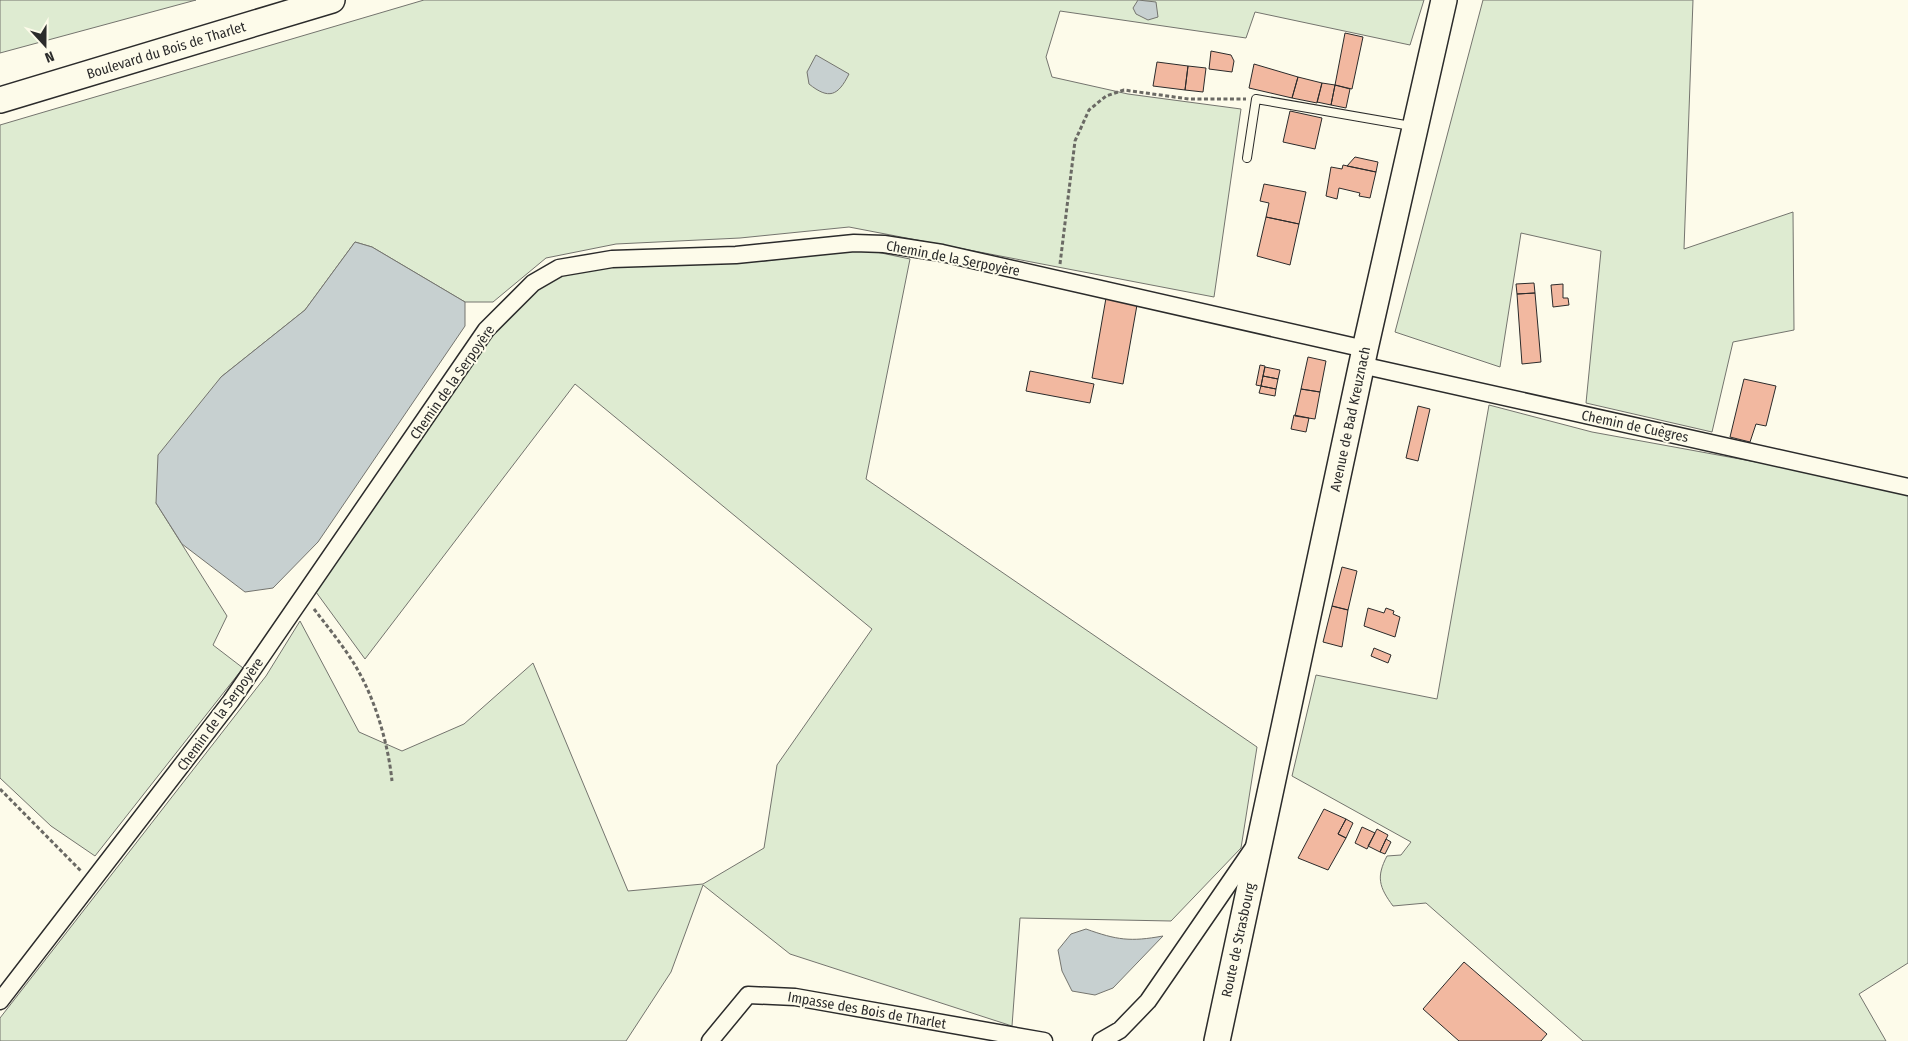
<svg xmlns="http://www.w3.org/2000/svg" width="1908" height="1041" font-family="'Fira Sans Condensed',sans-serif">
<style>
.green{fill:#deebd1;stroke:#74746e}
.water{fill:#c7d0d0;stroke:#74746e}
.building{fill:#f2b8a0;stroke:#2b2b2b}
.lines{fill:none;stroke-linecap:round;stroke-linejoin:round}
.service-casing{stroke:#2b2b2b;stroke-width:10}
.minor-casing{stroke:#2b2b2b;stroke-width:19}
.primary-casing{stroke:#2b2b2b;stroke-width:28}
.path{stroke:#6a6964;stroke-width:3;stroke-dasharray:4 2.5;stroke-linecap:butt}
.service{stroke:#fdfbea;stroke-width:8}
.minor{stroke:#fdfbea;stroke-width:16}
.primary{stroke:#fdfbea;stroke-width:25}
.labels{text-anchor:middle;stroke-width:4;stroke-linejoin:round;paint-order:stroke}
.street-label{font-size:14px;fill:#2b2b2b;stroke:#fdfbea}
</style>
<rect width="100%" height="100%" fill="#fdfbea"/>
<!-- green -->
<path class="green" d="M0,0h196l-196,53z
M424,0h1000l-14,45 -155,-33 -9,26 -186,-27 -14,46 6,20 76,17 113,15 -27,188 -365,-70 -109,11 -124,6 -70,14 -53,44h-28l-93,-55 -17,-5 -50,68 -84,67 -65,126 71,113 -14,29 30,23 -148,188 -44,-30 -51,-48v-653z
M1483,0h210l-9,249 109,-37 1,118 -61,12 -21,90 -126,-29 15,-152 -80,-18 -21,134 -105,-35z
M862,249l48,10 -44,220 391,268 -16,101 -70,73 -151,-3 -8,108 -222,-72 -87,-69 -32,87 -45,69h-626v-23l266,-342 34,-55 59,111 43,19 62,-27 69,-61 95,228 75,-7 61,-36 13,-83 95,-136 -297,-245 -210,275 -49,-67 181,-265 39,-38 21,-13 62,-11 145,-4z
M1489,405l103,27 219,40 97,23v468l-49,31 27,47h-303l-157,-138 -33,3c-14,-19 -17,-29 -6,-50l14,-1 10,-13 -119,-66 24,-101 121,24z"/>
<!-- water -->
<path class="water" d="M1138,0l18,2 2,15 -10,3 -12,-6 -3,-6z
M816,55l33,19c-11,22 -20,26 -40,10l-2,-12z
M355,242l17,5 93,55v24l-147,216 -45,46 -28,4 -63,-48 -26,-41 2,-48 63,-78 84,-67z
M1086,929c31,11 44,13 77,7l-50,52 -18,7 -23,-4 -10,-20 -4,-21 13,-16z"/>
<!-- building -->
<path class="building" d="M1345,33l18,4 -11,52 -17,-4z
M1211,51l20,4 3,6 -2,11 -23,-3z
M1157,62l31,4 -3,24 -32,-4z
M1254,64l44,13 -6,21 -43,-10z
M1188,66l18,2 -3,24 -18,-2z
M1298,77l24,6 -5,20 -25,-5z
M1322,83l13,2 -4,20 -14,-3z
M1335,85l15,4 -4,19 -15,-3z
M1290,111l32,7 -7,31 -32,-7z
M1355,157l23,5 -2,10 -29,-6z
M1343,165l33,7 -6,26 -11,-2 1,-3 -21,-5 -2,11 -11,-3 5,-29 11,2z
M1264,184l42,8 -7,32 -33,-7 3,-14 -9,-2z
M1266,217l33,7 -9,41 -33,-9z
M1534,283l1,10 -18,1 -1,-10z
M1563,284v14h5l1,7 -16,2 -2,-22z
M1535,293l6,69 -19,2 -5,-70z
M1106,298l31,7 -14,79 -31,-6z
M1308,357l18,4 -6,31 -19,-3z
M1260,365l5,1 -4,20 -5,-1z
M1265,367l15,3 -2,9 -15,-3z
M1030,371l64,13 -4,19 -64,-12z
M1263,376l15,3 -2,10 -15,-3z
M1744,379l32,7 -10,40 -10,-2 -6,18 -20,-5z
M1261,386l15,3 -1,7 -16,-3z
M1301,389l19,3 -5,27 -20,-3z
M1418,406l12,3 -12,52 -12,-3z
M1294,415l15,3 -3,14 -15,-3z
M1342,567l15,4 -9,39 -16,-4z
M1332,606l16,4 -6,37 -19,-5z
M1368,608l16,5 2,-5 8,3 -1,3 7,3 -5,20 -31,-11z
M1374,648l17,7 -3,8 -17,-7z
M1324,809l22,10 -8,15 8,4 -18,32 -30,-12z
M1346,819l7,4 -7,15 -8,-4z
M1362,827l13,6 -8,16 -12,-6z
M1377,829l11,6 -8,17 -12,-6z
M1386,839l5,3 -6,12 -5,-2z
M1464,962l83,72 -6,7h-82l-36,-32z"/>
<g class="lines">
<defs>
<path id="service" d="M1247,158l9,-59 155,27"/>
<path id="minor" d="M1361,365l547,122
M0,1001l231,-300 255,-371 47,-47 26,-15 53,-9 124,-4 118,-12 30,1 58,9 423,96
M710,1041l38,-46 47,2 249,44
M1101,1041l19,-11 28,-29 106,-154"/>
<path id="primary" d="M0,100l332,-100
M1217,1041l148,-692 79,-349"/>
</defs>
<!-- service casing -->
<use href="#service" class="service-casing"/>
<!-- minor casing -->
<use href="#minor" class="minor-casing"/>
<!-- primary casing -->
<use href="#primary" class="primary-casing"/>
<!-- path -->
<path class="path" d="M1060,264l15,-123 14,-31 17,-14 18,-6 65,9h57
M314,609c13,17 27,34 39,53 21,33 35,80 39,119
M0,789l81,82"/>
<!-- service -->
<use href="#service" class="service"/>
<!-- minor -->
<use href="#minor" class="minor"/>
<!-- primary -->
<use href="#primary" class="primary"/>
</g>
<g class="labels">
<!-- street labels -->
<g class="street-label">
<text transform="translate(166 50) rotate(-17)" y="5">Boulevard du Bois de Tharlet</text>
<text transform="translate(953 258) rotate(11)" y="5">Chemin de la Serpoyère</text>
<text transform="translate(452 382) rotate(-55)" y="5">Chemin de la Serpoyère</text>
<text transform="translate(1350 419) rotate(-78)" y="5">Avenue de Bad Kreuznach</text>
<text transform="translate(1635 426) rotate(12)" y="5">Chemin de Cuègres</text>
<text transform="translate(220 714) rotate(-54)" y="5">Chemin de la Serpoyère</text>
<text transform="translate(1238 940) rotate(-78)" y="5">Route de Strasbourg</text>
<text transform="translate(867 1010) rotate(10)" y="5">Impasse des Bois de Tharlet</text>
</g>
</g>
<!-- north arrow -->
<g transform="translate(45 45) rotate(159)" stroke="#fdfbea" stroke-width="4" paint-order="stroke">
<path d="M0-4L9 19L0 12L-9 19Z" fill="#2b2b2b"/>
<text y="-8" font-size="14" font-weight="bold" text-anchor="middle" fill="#2b2b2b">N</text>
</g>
</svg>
